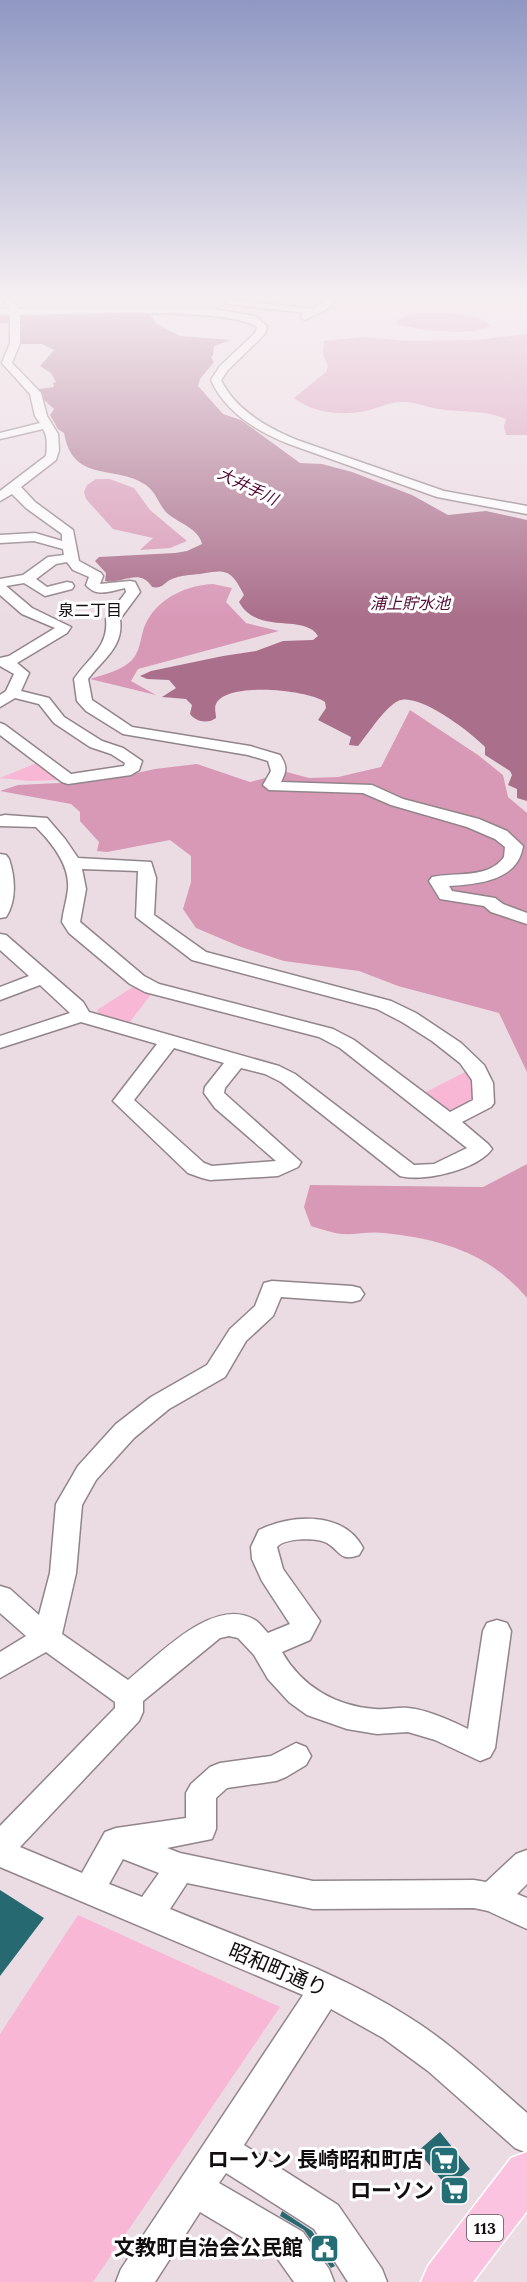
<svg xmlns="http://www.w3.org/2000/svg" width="527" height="2282" font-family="Lora,'Noto Sans JP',serif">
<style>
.green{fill:#f7b7d5}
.forest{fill:#d899b7}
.water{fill:#aa6f8b}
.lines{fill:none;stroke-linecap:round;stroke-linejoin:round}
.river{fill:#aa6f8b;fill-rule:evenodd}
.building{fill:#276971}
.minor-casing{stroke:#92848b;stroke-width:3}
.major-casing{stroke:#fff;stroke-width:3}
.minor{fill:#fff;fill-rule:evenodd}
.major{fill:#fbc3df;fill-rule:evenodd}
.labels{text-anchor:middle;stroke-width:6;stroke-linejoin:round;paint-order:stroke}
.far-water-label{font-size:16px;font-style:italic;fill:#530a37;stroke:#fff}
.far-neighbourhood-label{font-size:16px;fill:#130e10;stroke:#fff}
.shield{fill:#fff;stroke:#5a5658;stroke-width:1.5}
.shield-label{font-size:16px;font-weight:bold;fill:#130e10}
.near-street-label{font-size:21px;fill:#130e10;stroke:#fff}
.near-poi-label{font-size:21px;font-weight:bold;fill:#130e10;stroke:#fff;text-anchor:end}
</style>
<rect width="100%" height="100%" fill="#ebdce3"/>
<!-- green -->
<path class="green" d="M39,762l20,18 -29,1 -30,-3z
M136,985l17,7 -24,31 -30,-9 -2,-4z
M469,1070l8,26c-4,6 -9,8 -16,12 -17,9 -26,-4 -39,-14z
M78,1915l202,92 -187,275h-93v-248z"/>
<!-- forest -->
<path class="forest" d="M444,313l34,4 12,8c-17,13 -72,4 -92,0l-2,-3c11,-11 33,-9 48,-9z
M527,334v101h-21l-2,-9 2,-7c-23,-10 -49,-6 -73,-11 -10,-2 -22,-7 -32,-6 -12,0 -25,7 -36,9 -24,5 -52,2 -71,-13l32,-26 2,-6 -5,-12 1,-13 40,-4 42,4 71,-1z
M96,479h14l24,9 16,22 37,31 -17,7 -30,2 13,-12 -40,-9 -27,-30 -2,-7 3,-7z
M213,584l19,4 -6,14 20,21 33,8 -141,38 -7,12 25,14 -66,-16c15,-5 31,-8 42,-19 10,-11 8,-27 15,-39 13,-24 41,-36 66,-37z
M410,710l68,45 25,20 5,22 19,16v259l-28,-59 -101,-27 -39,-15 -75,-10 -43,-14 -45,-19 -13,-19 8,-27v-26l-21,-16 -63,12 -10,-1 2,-9 -19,-21v-9l-9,-8 -71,-13 18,-6 82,-4 55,-12 42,-5 53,18 37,-10 22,6 29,-1 43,-10z
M527,1164v134c-38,-45 -86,-59 -143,-65 -14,-2 -28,2 -42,1 -10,-1 -21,-5 -31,-8l-7,-19 6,-22 173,2z"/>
<!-- water -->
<path class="water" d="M149,314l8,10 23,12 51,4 -17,6 -1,9 -2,2 3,5 -14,17 -2,7 25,28 18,6 59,43 22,1 30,8 60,23 36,20 38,-4 41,9v281l-10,-3v-9l-9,-4 4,-10 -2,-4 -25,-16v-8c-14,-15 -68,-56 -87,-46 -14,7 -29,32 -40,45l-9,-1 2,-8 -33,-17 8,-12 -1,-6c-16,-12 -98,-21 -109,2 -2,4 0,9 0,14 -8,6 -20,4 -26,-4l2,-9 -6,-6 -24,-2 14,-9 -7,-8 -22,-1 -7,-3 11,-5 72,-15 33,-5 27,-10 30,-1 5,-4c-14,-23 -60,0 -79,-34l5,-7c-13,-26 -18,-26 -44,-21 -10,1 -19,1 -28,5 -9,4 -9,10 -20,8 -13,-20 -30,-2 -47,-6l1,-8 -11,-12 4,-4 76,-4 12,-2 15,-7c-3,-15 -23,-21 -34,-30 -9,-8 -11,-21 -22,-29 -31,-21 -73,-1 -82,-52l-6,-4 -8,-14 4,-6 -13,-12 -2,-8 15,-2 -1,-4 3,-1 -5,-9 -11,-7 14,-16 -12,-6h-24l7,-29z"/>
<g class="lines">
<!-- river -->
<path class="river" d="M0,315l59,3 6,4 -6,4 -59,-3z"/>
</g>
<!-- building -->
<path class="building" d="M0,1890l44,28 -44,58z
M440,2132l30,37 -22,19 -30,-37z
M282,2211l30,20 23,35 -4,2 -27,-38 -24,-14z"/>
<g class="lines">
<defs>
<path id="minor" d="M225,299l88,10 14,-10h10l-8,9 -24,12 -5,-3 4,-4 -76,-9 -3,-1z
M6,300h6l8,9h193l42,7 12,10 -2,8 -37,36 -7,10c14,30 47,48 76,60l147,51 83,15v8l-90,-17 -148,-53c-31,-12 -64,-32 -78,-64l9,-14 35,-33 2,-6c-28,-21 -193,-12 -237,-12v28l-8,20 29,30 6,23 11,18 1,16 -3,10 -35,27 14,15 38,28 6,31 22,12 2,3 -3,8 30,-3 5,1 5,10 -20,27c4,28 -17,40 -32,60l4,21 40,27 118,19 30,9c7,11 7,15 1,27l91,3 31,14 76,20 28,12 16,15c-5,35 -45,38 -74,40l3,5 43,7 8,6 24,9v11l-36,-12 -7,-6 -44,-7 -11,-18 3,-4c23,-5 57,2 72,-20l1,-10 -10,-8 -28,-12 -76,-22 -28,-12 -94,-3 -6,-5 8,-14 -3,-10 -20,-6 -125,-21 -37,-23 -9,-10 -3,-22c14,-21 35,-32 32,-60l20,-27 -1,-4c-15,3 -28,10 -39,-3l3,-8 -16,-7 -6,-8 -11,2 -20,15 11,8 20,-5 5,1 2,3 -2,3 -27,7 -21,-13 -18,3 26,22 39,19 -4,6 -50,30 12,10 -8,18 28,7 15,19 38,24 21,7 19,13 -3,9 -8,5 -63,9 -6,-2 -62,-47v-12l5,2 66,49 53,-8 1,-3 -14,-9 -21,-7 -36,-24 -15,-19 -24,-6 -15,9v-12l6,-4 8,-17 -14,-8v-8l9,-2 46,-28 -33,-14 -22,-19v-16l23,-4 25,-18 16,-2 -1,-6 -29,-8 -34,2v-8l35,-2 27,8v-7l-36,-26 -14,-14 -12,7v-10l46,-35c1,-9 2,-19 -3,-27l-43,10v-6l40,-10 -5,-7 -5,-22 -28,-31 8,-20v-28h-10v-6h10l-6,-7z
M5,815l42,3 18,21 13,19 73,4 5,16 -2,37 52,37 185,49 25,12 45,30 23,22 9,18 1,20 -3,4 -29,15 26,22 4,5c-15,21 -68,33 -92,27l-119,-94 -16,-8 -24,-6 -16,20 -1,5 77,69 -3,5 -20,9 -68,4 -8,-2 -14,-5 -75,-72 44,-57 -76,-22 -81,26v-12l70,-23 -30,-28 -40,15v-13l29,-11 -29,-26v-16l6,1 77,67 6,10 190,54 16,8 119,91 20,-1 33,-16 -127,-100 -21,-11 -174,-45 -15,-8 -61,-51 -7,-11c1,-11 5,-22 6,-33 2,-24 -16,-46 -32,-62l-36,-1v-10zM82,869l56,2 -2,46 56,43 185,49 25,13 30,19 28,22 12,17 1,20 -23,12 -96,-72 -21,-11 -174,-45 -15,-8 -64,-54 6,-33zM174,1048l50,15 -19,24 -1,6 11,15 61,53 -64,5 -8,-3 -70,-63z
M0,854l6,1 3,4c6,18 8,41 -3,58l-6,1z
M272,1281l80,5 8,2 4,6 -4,6 -8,2 -71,-5 -8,19 -27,25 -21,36 -56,32 -35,29 -38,42 -14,25 -6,68 -14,61 66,46c30,-24 86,-85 127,-60 5,3 9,9 13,13l22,-9 -28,-43 -10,-22 -1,-12 8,-17c33,-16 85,-19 104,18l-4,7c-20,7 -18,-4 -32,-12 -10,-6 -43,-5 -50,4l6,22 37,52 -10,19 -28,12c20,35 54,54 93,57 11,1 22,-2 33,-1 20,2 42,12 60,21l15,-98 4,-8 10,-3 10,3 4,8 -16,117 -5,9 -10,4 -45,-21 -27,-8 -31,2 -30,-5 -40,-14 -18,-13 -21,-23 -14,-24 -16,-17 -9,-2 -9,2 -77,63v11l-4,9 -119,126 62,26 23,-41 11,-4 70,-10v-25l5,-9 19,-17 10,-4 51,-7 25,-13 10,4 5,9 -5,9 -20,12 -10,4 -49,7 -11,10v31l-4,10 -45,9 13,5 133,28 161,-1 12,2 30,-28 11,-4v34l-10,10 10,4v31l-39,-18 -14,-3 -161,1 -126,-26 -17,26c80,33 164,61 237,107 44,27 81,63 120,97v40l-12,-5 -87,-77 -45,-33 -52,-29 -87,136 94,60 44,64 5,13h-39l-34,-53 -88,-56 -7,10 84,49 26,37 5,13h-40l-17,-24 -77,-46 -45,70h-39l5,-13 182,-274 -303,-128v-41l115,-118v-6l-69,-50 -46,26v-26l26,-16 -26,-23v-27l10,3 29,26 11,-42 6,-69 22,-38 38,-42 35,-27 56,-32 23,-36 25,-23 9,-23zM123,1859l36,14 -17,24 -33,-13z"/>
<path id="major" d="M527,2152v59l-54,71h-52l7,-16 83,-108z"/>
</defs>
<!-- minor casing -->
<use href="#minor" class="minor-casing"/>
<!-- major casing -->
<use href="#major" class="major-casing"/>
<!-- minor -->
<use href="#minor" class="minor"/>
<!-- major -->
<use href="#major" class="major"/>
</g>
<!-- sky -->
<linearGradient id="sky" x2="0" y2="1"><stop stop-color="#8f98c3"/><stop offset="0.48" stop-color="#f6eff2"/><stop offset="1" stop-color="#f6eff2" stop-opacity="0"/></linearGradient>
<rect width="527" height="618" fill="url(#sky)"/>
<!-- icons -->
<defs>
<symbol id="supermarket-square" viewBox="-11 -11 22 22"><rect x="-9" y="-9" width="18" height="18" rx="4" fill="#246e76" stroke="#fff"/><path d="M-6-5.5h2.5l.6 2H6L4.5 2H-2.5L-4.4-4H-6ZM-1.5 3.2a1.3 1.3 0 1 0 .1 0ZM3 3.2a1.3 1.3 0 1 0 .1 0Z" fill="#fff"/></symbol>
<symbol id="civic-square" viewBox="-11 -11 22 22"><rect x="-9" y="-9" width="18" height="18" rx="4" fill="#246e76" stroke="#fff"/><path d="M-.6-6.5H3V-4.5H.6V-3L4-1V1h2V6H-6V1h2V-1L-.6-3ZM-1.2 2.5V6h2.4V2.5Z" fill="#fff"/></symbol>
</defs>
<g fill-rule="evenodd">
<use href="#supermarket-square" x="428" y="2144" width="33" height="33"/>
<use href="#supermarket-square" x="438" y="2174" width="33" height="33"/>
<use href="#civic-square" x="308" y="2232" width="33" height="33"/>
</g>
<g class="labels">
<!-- far-water labels -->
<g class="far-water-label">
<text transform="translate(248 486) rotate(26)" y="6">大井手川</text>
<text x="410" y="609">浦上貯水池</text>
</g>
<!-- far-neighbourhood labels -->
<g class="far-neighbourhood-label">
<text x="90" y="616">泉二丁目</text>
</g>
<!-- shield labels -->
<rect class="shield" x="467" y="2215" width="36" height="26" rx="4.5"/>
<g class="shield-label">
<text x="485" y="2234">113</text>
</g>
<!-- near-street labels -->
<g class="near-street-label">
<text transform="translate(278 1970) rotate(23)" y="7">昭和町通り</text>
</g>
<!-- near-poi labels -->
<g class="near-poi-label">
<text x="423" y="2167">ローソン 長崎昭和町店</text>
<text x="434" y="2198">ローソン</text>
<text x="303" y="2255">文教町自治会公民館</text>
</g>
</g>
</svg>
